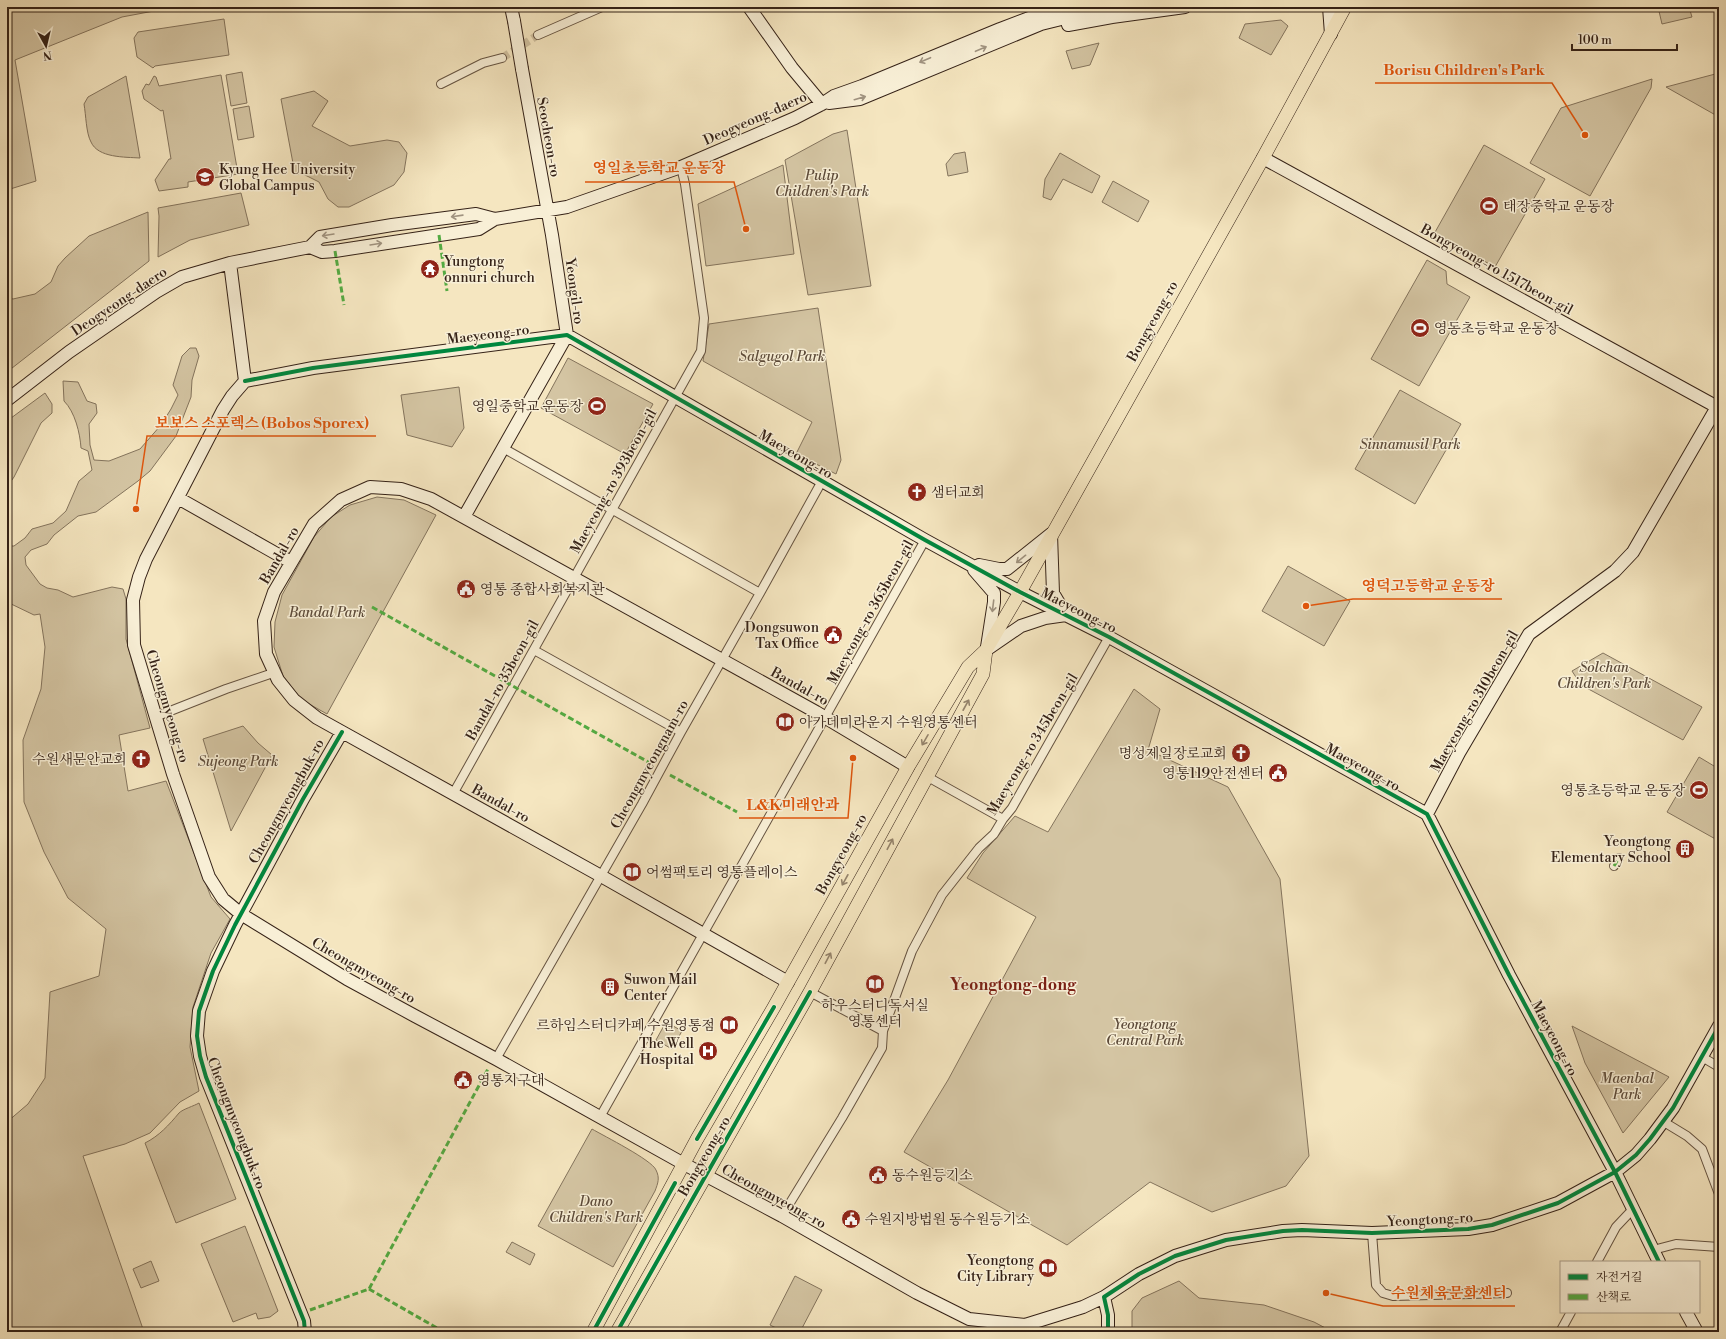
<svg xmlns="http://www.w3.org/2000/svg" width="1726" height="1339" font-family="'Libre Bodoni','Noto Serif KR',serif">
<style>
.green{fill:#d4c5a3;stroke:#84745d}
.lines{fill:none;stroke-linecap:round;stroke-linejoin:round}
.street-tunnel{stroke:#cfbf9e;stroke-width:8;stroke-dasharray:8 4;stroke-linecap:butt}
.street-casing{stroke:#655341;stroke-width:10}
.secondary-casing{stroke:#352217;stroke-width:14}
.primary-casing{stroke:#352217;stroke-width:14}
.street{stroke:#f8efd6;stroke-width:8}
.secondary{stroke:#f8efd6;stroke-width:12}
.primary{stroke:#f5e6c0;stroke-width:13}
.secondary-bridge-casing{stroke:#352217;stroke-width:14;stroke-linecap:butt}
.secondary-bridge{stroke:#f8efd6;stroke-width:12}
.quiet{stroke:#54aa42;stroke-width:3;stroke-dasharray:6 3;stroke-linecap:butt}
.cycleway-casing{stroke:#f8efd6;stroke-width:6}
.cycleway{stroke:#00873e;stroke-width:4}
.oneway{stroke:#a09380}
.oneway2{stroke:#95846c}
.labels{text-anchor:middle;stroke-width:3;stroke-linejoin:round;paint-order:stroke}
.street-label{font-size:14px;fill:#352217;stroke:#f8efd6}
.poi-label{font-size:14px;fill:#352217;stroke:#f8efd6;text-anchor:start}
.park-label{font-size:14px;font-style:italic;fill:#5d4b3a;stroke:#f8efd6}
.quarter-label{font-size:16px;font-weight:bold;fill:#7a1f14;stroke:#f8efd6}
.leader{fill:none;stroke:#df560d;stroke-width:1.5}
.callout-dot{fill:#df560d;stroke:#f8efd6;stroke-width:1.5}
.callout-label{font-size:15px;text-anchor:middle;font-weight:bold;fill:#df560d;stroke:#f8efd6;stroke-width:3;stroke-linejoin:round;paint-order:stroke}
</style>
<rect width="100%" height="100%" fill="#f5e6c0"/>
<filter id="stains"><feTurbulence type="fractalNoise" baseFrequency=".005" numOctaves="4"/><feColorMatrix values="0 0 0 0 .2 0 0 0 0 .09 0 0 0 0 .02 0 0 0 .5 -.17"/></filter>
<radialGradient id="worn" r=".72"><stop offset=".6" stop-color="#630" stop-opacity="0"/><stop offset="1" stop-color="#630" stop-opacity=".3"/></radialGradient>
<!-- green -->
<path class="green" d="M7,7h168l-53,10 -107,43 21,121 -29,9z
M1658,7h31l3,10 -30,7z
M224,19l5,36 -74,11 -2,2 -16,-11 -3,-19 4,-6z
M1281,20l7,6 -17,29 -32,-17 6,-14z
M1099,43l-9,22 -18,4 -6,-18z
M242,72l5,31 -16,3 -5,-31z
M1719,73v44l-53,-30z
M221,75l17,99 -50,8v5l-29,4 -4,-11 14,-21h2l-8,-49 -2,1 -17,-12 -2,-8 4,-7 3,1 5,-9 2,1 3,9z
M126,76l14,82c-15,-1 -42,0 -49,-16 -5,-9 -5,-27 -7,-38l4,-7z
M1652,79l-1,9 -61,108 -60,-33 31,-55z
M314,91l14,10 -16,25 38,20 37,-6 12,2 8,11 -3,19 -10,13 -45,22h-11l-10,-8 -9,-17 -16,-8h-8l-14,-75z
M249,106l5,31 -16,3 -5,-31z
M847,130l24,156 -63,9 -23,-135 48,-26z
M1484,145l61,34 -50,88 -61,-33z
M965,152l3,20 -20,4 -2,-12 8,-10z
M1060,153l40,23 -8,17 -29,-14 -12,21 -8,-3 2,-18z
M783,165l11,89 -88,12 -8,-62z
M1113,181l36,20 -11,21 -36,-20z
M241,193l8,32 -59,15 -32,17 1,-41 -1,-8z
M148,212l1,49 -142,111v-75l6,2 22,-5 16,-12 7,-16 7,-8 24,-22z
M1427,260l19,11 1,13 23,13 -51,89 -48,-27z
M818,308l23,152 -5,14 -40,-20 16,-32 -109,-61 6,-37z
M190,348h6l3,8 -7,24 -1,17 -7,18 -8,21 -26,35 -12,10 -42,31 -18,4 -24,19 -7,9 -16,6 -6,7 1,8 14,19 7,4 11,2 15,7 39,-10 11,2 3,10v40l24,89 -31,7 9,56 38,-10 45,116 19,22 -19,34 -18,54 -3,40 9,44 -19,11 -30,31 -25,11 -42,12 61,176h-137v-210l21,-18 17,-26 5,-86 49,-16 7,-47 -38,-31 -24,-46 -20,-50 -1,-62 18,-51 4,-42 -5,-33 -6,1 -27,-13v-56h7l11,-8 7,-9 21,-6 13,-12 13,-30 13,-11 -4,-19 -7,-3c-1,-15 -6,-36 -17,-47l-1,-20 15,1 9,19 9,3 1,9 -8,11 1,21 4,15 15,1 31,-12 21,-24 10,-16 7,-14 -5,-10 9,-29z
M568,358l85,46 -28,50 -84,-46z
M459,387l5,41 -12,19 -45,-12 -6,-40z
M1400,390l61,34 -46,80 -60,-35z
M45,393l7,11v9l-11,10 -27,54 -7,10v-66z
M377,497l27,3 32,15 -109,199 -25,-14 -19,-24 -9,-29 1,-25 7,-27 32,-58 17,-20 19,-12z
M1288,566l62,35 -26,45 -62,-35z
M1603,653l99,54 -19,33 -102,-55 -9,-14z
M1134,689l26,20 -12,41 80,37 52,92 29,277 -23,30 -74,26 -62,-30 -83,63 -163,-93 44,-72 88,-163 -69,-39 16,-25 32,-37 33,16z
M243,726l15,17 14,12 -41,76 -28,-92z
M1699,757l20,12v72l-52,-29z
M666,1022l16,9 -10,18 -16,-9z
M1572,1026l97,51 -46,56 -38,-70z
M199,1103l37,96 -60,24 -31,-80c14,-7 24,-18 34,-30 4,-4 15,-7 20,-10z
M592,1129c12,7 60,31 64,41 4,8 2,13 -1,21l-42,76 -75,-41z
M245,1226l33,85 -8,6 -12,2 -2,-6 -23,9 -32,-78z
M512,1242l23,12 -5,11 -24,-13z
M151,1261l8,20 -18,7 -8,-19z
M795,1276l27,14 -22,42h-16l-14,-7z
M1179,1281l20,17 65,7 50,17 19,10h-201v-21l10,-13z"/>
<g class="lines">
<!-- street-tunnel -->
<path class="street-tunnel" d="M502,58l36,-23"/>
<defs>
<path id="street" d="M538,35l64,-28
M441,84l42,-21 19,-5
M503,448l257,145
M534,650l147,82
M155,717l71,-28 47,-16
M926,776l77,43
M453,794l248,-443 3,-33 -19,-134 -4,-17
M1614,866l5,-8
M810,992l73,39
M1702,1057l17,10
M496,1059l146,-255 39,-72 79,-139 62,-112
M600,1117l325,-577
M1664,1122l23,14 15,13 17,45
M782,1216l60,-98 40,-70 1,-17 29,-80 30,-56 37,-47 15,-14 9,-15 9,-11 97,-171
M1372,1233l4,52 7,8 10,3 114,-3
M1653,1250l23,-6 43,3
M1597,1262l19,-35 17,-18
M1560,1332l11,-20"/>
<path id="secondary" d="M511,7l3,14
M749,7l43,61 30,36
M1329,7l2,27
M1068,25l44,-8 73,-10
M829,103l31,-4 181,-75 57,-14 23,-3
M1263,158l456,250
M310,247l10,-10 72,-12 84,-11 19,5
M230,263l15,118 -13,15 -9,14 -77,149 -7,18 -6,23 1,45 39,129 36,103 14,22 18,15 106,65 68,37 81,43 188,105 98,52 135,77 52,26 56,6 58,-18 21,-10
M245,381l68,-13 254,-33 358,205 95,52 89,45 318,177 82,161 106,197 44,90
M7,400l62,-48 87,-60 26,-15 48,-14 80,-16 12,5 13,-1 144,-22 16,-10 72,-12 114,-40 114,-49 27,-14 12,-8 28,-10 138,-57 37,-14 41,-8
M178,498l113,64
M464,517l103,-182 -15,-100 -30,-166
M979,565l20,4h8l44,-35
M974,570l20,23v9l-7,45
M986,650l35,-24 24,-8 21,-3 -13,-22 -2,-59
M1427,814l32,-61 70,-119 86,-63 18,-19 84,-145
M788,982l-187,-106 -284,-158 -23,-18 -16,-20 -12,-26 -2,-33 10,-29 40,-68 27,-24 29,-13 31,2 30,10 385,213 92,55
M1686,1312l11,20
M305,1332l-1,-11 -98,-244 -6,-21 -3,-20 2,-25 14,-40 22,-46 68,-126 39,-67
M1108,1332v-17l-4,-18 35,-23 36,-18 51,-16 57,-9 19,-1 70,3 96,-4 24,-4 66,-22 57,-31 21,-17 14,-16 23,-31 46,-82"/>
<path id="primary" d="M593,1332l104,-193 77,-132 134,-240 60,-100 18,-17 34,-58 243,-434 82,-151
M617,1332l193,-340 173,-318 3,-24"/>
</defs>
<!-- street casing -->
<use href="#street" class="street-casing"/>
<!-- secondary casing -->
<use href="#secondary" class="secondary-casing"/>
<!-- primary casing -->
<use href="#primary" class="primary-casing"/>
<!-- street -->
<use href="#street" class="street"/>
<!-- secondary -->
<use href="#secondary" class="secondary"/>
<!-- primary -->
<use href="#primary" class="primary"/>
<defs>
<path id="secondary-bridge" d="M514,21l8,48"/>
</defs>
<!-- secondary-bridge casing -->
<use href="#secondary-bridge" class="secondary-bridge-casing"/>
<!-- secondary-bridge -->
<use href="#secondary-bridge" class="secondary-bridge"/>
<!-- quiet -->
<path class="quiet" d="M439,235l8,56
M335,251l9,54
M372,607l278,156
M670,775l67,37
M1614,866l5,-8
M369,1289l75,43
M310,1310l59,-21 120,-222"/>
<defs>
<path id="cycleway" d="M245,381l68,-13 254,-33 358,205 95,52 89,45 318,177 82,161 106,197 44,90
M697,1139l77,-132
M305,1332l-1,-11 -98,-244 -6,-21 -3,-20 2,-25 14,-40 22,-46 68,-126 39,-67
M593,1332l82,-149
M617,1332l193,-340
M1108,1332v-17l-4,-18 35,-23 36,-18 51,-16 57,-9 19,-1 70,3 96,-4 24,-4 66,-22 57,-31 21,-17 14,-16 23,-31 46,-82"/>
</defs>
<!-- cycleway casing -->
<use href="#cycleway" class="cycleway-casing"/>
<!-- cycleway -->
<use href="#cycleway" class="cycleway"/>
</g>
<!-- one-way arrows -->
<defs><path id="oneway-shaft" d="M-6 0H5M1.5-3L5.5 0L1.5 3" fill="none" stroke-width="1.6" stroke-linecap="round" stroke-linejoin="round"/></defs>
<g class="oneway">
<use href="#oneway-shaft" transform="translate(981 49) rotate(-23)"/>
<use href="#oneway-shaft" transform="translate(925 60) rotate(157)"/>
<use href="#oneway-shaft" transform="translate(860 98) rotate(-16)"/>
<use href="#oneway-shaft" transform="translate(457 216) rotate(172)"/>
<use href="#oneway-shaft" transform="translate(328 235) rotate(171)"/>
<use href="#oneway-shaft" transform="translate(376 244) rotate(-9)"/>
<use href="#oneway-shaft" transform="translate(1021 559) rotate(141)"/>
<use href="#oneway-shaft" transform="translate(993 606) rotate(97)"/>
</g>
<g class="oneway2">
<use href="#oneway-shaft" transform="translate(966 705) rotate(-61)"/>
<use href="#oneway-shaft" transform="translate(925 740) rotate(120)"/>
<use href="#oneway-shaft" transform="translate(890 844) rotate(-62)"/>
<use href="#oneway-shaft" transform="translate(845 880) rotate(119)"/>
<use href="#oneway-shaft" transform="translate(828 958) rotate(-62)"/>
</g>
<!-- icons -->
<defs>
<symbol id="university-disc" viewBox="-11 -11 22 22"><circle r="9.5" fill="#8f2418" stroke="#f8efd6"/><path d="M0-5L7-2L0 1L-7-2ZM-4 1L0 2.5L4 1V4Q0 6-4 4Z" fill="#fff"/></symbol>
<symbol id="stadium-disc" viewBox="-11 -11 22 22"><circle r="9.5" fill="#8f2418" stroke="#f8efd6"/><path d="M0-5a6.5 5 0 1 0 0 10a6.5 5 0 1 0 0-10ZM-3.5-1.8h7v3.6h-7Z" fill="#fff"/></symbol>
<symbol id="temple-disc" viewBox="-11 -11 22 22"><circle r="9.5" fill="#8f2418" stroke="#f8efd6"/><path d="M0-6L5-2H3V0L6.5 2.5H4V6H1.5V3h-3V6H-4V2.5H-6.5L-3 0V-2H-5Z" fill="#fff"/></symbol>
<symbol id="church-disc" viewBox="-11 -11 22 22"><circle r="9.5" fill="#8f2418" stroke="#f8efd6"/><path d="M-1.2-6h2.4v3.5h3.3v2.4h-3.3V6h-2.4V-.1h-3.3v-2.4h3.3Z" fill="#fff"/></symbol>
<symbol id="civic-disc" viewBox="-11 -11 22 22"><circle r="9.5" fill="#8f2418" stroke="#f8efd6"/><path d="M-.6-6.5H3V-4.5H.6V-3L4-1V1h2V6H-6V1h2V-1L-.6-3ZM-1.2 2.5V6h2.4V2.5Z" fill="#fff"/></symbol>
<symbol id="library-disc" viewBox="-11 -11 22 22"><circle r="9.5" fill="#8f2418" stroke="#f8efd6"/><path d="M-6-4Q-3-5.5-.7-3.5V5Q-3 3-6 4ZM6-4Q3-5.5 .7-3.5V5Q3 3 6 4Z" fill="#fff"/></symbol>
<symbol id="building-disc" viewBox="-11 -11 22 22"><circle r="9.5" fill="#8f2418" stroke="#f8efd6"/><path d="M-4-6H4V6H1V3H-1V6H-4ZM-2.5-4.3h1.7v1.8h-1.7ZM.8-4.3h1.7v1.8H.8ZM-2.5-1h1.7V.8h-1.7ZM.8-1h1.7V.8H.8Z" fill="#fff"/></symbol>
<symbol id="hospital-disc" viewBox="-11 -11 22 22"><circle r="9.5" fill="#8f2418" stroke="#f8efd6"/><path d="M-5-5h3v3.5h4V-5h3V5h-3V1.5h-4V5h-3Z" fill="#fff"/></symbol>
</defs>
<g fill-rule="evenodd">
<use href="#university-disc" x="194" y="166" width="22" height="22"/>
<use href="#stadium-disc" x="1478" y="195" width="22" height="22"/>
<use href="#temple-disc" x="419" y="258" width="22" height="22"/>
<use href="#stadium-disc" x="1409" y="317" width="22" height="22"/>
<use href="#stadium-disc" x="586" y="395" width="22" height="22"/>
<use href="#church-disc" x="906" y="481" width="22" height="22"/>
<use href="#civic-disc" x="455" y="578" width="22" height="22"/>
<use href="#civic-disc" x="822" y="624" width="22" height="22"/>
<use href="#library-disc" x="774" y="711" width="22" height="22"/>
<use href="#church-disc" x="1230" y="742" width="22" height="22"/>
<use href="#church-disc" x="130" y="748" width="22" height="22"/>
<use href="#civic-disc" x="1267" y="762" width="22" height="22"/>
<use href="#stadium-disc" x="1688" y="779" width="22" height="22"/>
<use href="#building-disc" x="1674" y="838" width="22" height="22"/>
<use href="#library-disc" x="621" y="861" width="22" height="22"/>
<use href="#library-disc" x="864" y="973" width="22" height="22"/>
<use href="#building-disc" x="599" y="976" width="22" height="22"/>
<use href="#library-disc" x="718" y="1014" width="22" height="22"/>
<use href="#hospital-disc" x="697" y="1040" width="22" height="22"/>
<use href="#civic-disc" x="452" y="1069" width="22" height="22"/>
<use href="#civic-disc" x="867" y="1164" width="22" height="22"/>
<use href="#civic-disc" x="840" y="1208" width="22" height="22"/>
<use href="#library-disc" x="1037" y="1257" width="22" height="22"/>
</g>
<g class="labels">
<!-- street labels -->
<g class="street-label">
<text transform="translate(755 118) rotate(-24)" y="5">Deogyeong-daero</text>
<text transform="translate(549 137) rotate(80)" y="5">Seocheon-ro</text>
<text transform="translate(1497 269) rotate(29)" y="5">Bongyeong-ro 1517beon-gil</text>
<text transform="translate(575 291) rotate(82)" y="5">Yeongil-ro</text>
<text transform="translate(119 301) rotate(-34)" y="5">Deogyeong-daero</text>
<text transform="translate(1152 321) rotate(-61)" y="5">Bongyeong-ro</text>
<text transform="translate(488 334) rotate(-7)" y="5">Maeyeong-ro</text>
<text transform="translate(796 454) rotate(30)" y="5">Maeyeong-ro</text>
<text transform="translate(613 481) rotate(-61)" y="5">Maeyeong-ro 393beon-gil</text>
<text transform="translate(279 555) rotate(-60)" y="5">Bandal-ro</text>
<text transform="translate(1079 610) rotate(27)" y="5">Maeyeong-ro</text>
<text transform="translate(870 612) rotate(-61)" y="5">Maeyeong-ro 365beon-gil</text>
<text transform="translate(502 680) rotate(-61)" y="5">Bandal-ro 35beon-gil</text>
<text transform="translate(800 686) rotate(29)" y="5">Bandal-ro</text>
<text transform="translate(1474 701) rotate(-60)" y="5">Maeyeong-ro 310beon-gil</text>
<text transform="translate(168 706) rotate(73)" y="5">Cheongmyeong-ro</text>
<text transform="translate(1032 744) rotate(-59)" y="5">Maeyeong-ro 345beon-gil</text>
<text transform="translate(649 764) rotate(-61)" y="5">Cheongmyeongnam-ro</text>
<text transform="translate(1363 767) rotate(29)" y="5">Maeyeong-ro</text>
<text transform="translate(286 801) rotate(-61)" y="5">Cheongmyeongbuk-ro</text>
<text transform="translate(501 803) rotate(29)" y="5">Bandal-ro</text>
<text transform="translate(841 854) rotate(-61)" y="5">Bongyeong-ro</text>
<text transform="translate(364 970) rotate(30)" y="5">Cheongmyeong-ro</text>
<text transform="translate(1555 1038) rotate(62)" y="5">Maeyeong-ro</text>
<text transform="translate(237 1123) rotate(69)" y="5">Cheongmyeongbuk-ro</text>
<text transform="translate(704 1156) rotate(-60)" y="5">Bongyeong-ro</text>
<text transform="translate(774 1196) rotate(29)" y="5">Cheongmyeong-ro</text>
<text transform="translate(1430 1219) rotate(-3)" y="5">Yeongtong-ro</text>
</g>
<!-- poi labels -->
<g class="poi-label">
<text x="219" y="174">Kyung Hee University<tspan x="219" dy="16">Global Campus</tspan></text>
<text x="1503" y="211">태장중학교 운동장</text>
<text x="444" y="266">Yungtong<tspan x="444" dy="16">onnuri church</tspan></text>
<text x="1434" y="333">영동초등학교 운동장</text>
<text x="583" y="411" text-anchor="end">영일중학교 운동장</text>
<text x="931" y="497">샘터교회</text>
<text x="480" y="594">영통 종합사회복지관</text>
<text x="819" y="632" text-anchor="end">Dongsuwon<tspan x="819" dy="16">Tax Office</tspan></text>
<text x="799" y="727">아카데미라운지 수원영통센터</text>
<text x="1227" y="758" text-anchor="end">명성제일장로교회</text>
<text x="127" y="764" text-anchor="end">수원새문안교회</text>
<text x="1264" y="778" text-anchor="end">영통119안전센터</text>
<text x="1685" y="795" text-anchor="end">영통초등학교 운동장</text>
<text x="1671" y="846" text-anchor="end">Yeongtong<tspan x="1671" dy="16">Elementary School</tspan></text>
<text x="646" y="877">어썸팩토리 영통플레이스</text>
<text x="624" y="984">Suwon Mail<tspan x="624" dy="16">Center</tspan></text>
<text x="875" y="1010" text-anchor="middle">하우스터디독서실<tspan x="875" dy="16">영통센터</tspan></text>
<text x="715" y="1030" text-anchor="end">르하임스터디카페 수원영통점</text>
<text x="694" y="1048" text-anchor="end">The Well<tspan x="694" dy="16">Hospital</tspan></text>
<text x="477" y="1085">영통지구대</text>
<text x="892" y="1180">동수원등기소</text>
<text x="865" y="1224">수원지방법원 동수원등기소</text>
<text x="1034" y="1265" text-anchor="end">Yeongtong<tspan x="1034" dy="16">City Library</tspan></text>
</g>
<!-- park labels -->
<g class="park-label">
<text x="822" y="180">Pulip<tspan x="822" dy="16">Children's Park</tspan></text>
<text x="782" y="361">Salgugol Park</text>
<text x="1410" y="449">Sinnamusil Park</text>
<text x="327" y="617">Bandal Park</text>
<text x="1604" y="672">Solchan<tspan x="1604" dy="16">Children's Park</tspan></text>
<text x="238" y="766">Sujeong Park</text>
<text x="1145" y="1029">Yeongtong<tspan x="1145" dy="16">Central Park</tspan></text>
<text x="1627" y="1083">Maenbal<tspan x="1627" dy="16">Park</tspan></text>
<text x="596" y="1206">Dano<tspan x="596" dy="16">Children's Park</tspan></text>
</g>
<!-- quarter labels -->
<g class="quarter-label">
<text x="1013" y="990">Yeongtong-dong</text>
</g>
</g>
<!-- callouts -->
<path class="leader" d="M1585 135L1552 83H1375M746 229L734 182H585M136 509L147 436H376M1306 606L1353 599H1502M853 758L848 818H739M1326 1293L1383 1306H1515"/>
<g class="callout-dot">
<circle cx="1585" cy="135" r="4"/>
<circle cx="746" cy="229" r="4"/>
<circle cx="136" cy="509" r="4"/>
<circle cx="1306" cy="606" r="4"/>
<circle cx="853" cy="758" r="4"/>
<circle cx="1326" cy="1293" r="4"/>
</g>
<g class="callout-label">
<text x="1464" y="75">Borisu Children's Park</text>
<text x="659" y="173">영일초등학교 운동장</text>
<text x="262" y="428">보보스 스포렉스 (Bobos Sporex)</text>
<text x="1428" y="591">영덕고등학교 운동장</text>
<text x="793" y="810">L&amp;K미래안과</text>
<text x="1449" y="1298">수원체육문화센터</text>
</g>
<!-- margin -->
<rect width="1726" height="1339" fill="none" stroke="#f5e6c0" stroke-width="24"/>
<rect x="8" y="8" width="1710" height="1323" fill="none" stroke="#352217" stroke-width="2"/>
<rect x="12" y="12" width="1702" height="1315" fill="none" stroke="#352217"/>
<!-- legend -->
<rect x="1560" y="1261" width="140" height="52" fill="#f8efd6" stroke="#aa9d8a"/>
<rect x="1568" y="1274" width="20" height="6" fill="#00873e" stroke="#aa9d8a"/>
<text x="1596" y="1281" font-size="12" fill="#352217">자전거길</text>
<rect x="1568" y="1294" width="20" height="6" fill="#54aa42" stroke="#aa9d8a"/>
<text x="1596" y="1301" font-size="12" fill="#352217">산책로</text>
<!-- north arrow -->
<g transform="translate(46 46) rotate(172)" stroke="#f8efd6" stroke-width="3" paint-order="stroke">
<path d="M0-3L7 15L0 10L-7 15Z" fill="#352217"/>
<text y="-6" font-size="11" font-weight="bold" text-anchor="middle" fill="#352217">N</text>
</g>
<!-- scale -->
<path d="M1572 44v6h105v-6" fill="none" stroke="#352217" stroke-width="2"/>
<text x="1578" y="44" font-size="12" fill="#352217" stroke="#f8efd6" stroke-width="3" paint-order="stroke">100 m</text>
<rect width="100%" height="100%" filter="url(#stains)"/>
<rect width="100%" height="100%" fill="url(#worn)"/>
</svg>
